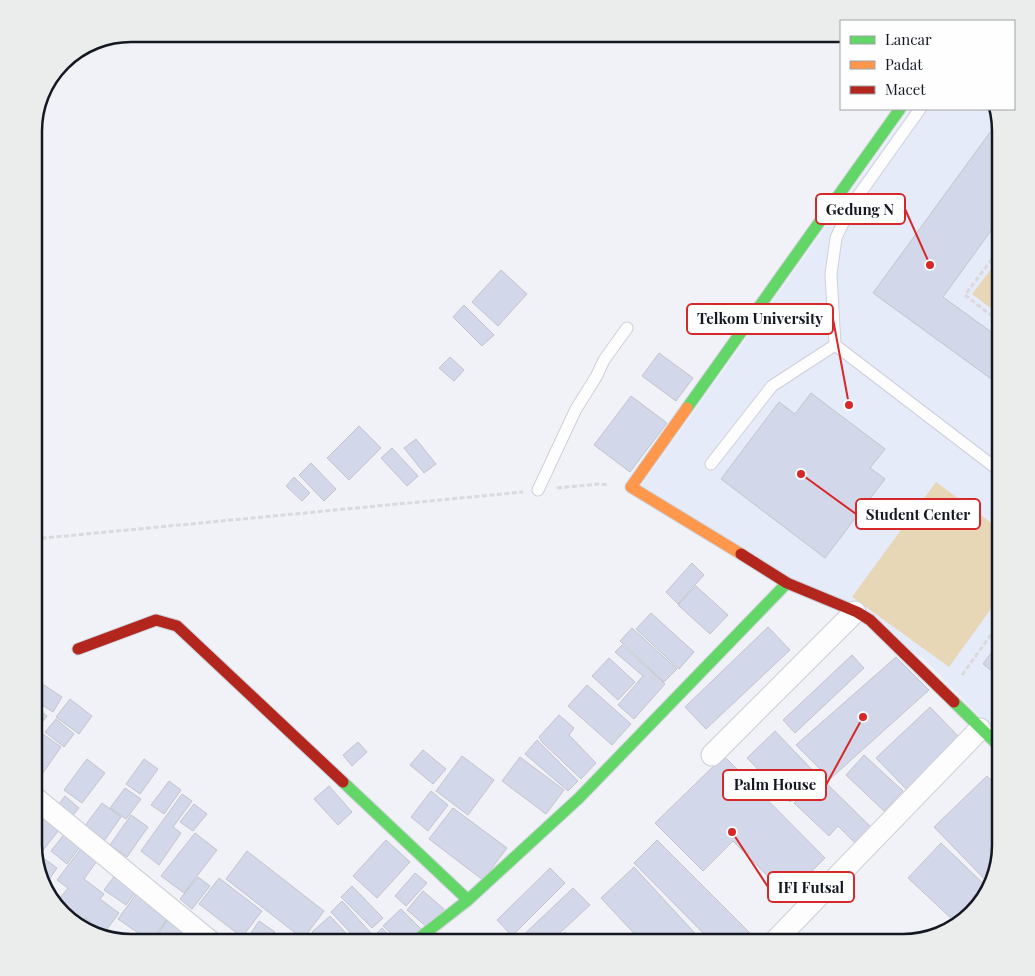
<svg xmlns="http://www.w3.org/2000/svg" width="1035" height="976" font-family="'Playfair Display',serif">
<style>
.built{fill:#e6ebfa}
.green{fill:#e8d7b7}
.building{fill:#d2d8e9;stroke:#c2c4cc}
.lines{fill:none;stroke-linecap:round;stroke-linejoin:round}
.lane-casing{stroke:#cdd0d8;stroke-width:13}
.street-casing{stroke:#cdd0d8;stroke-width:23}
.fast-casing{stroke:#cdd0d8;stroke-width:13}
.slow-casing{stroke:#cdd0d8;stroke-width:13}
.jam-casing{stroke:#cdd0d8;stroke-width:13}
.path{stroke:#dadadd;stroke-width:3;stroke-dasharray:5 2.5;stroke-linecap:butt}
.lane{stroke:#fdfdfe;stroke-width:11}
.street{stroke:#fdfdfe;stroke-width:21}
.fast{stroke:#63d668;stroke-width:11}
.slow{stroke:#ff974d;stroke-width:11}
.jam{stroke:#b3261e;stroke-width:11}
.rim{fill:none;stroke:#141822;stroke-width:2.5}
.leader{fill:none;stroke:#d62828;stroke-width:2}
.callout-dot{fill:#d62828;stroke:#fefefe;stroke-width:2}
.callout{fill:#fefefe;stroke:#d62828;stroke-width:2}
.callout-label{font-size:15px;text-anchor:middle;font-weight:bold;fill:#141822}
</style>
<rect width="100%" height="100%" fill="#f0f2f8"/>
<!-- built -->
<path class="built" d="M910,109h84l7,16v613l-78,-80 -283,-171z"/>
<!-- green -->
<path class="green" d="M1001,256v60l-29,-22z
M936,482l65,48v65l-52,72 -97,-70z"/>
<!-- building -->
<path class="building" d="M999,120l2,5v92l-58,80 58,42v47l-128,-93z
M501,270l26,24 -29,32 -26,-24z
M464,305l30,30 -12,11 -29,-29z
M659,353l34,25 -17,23 -34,-25z
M450,357l14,13 -10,11 -15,-13z
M811,393l74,56 -15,19 15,11 -60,79 -104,-79 58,-77 16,12z
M631,396l36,27 -37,49 -36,-27z
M359,426l22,22 -32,32 -22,-22z
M416,439l20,25 -12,9 -20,-25z
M392,448l26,28 -11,10 -26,-28z
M311,463l25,26 -12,12 -25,-26z
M294,477l16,16 -8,8 -16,-15z
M692,563l12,12 -26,29 -12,-12z
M696,586l32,29 -18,19 -32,-29z
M651,613l43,39 -15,17 -43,-40z
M768,627l22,23 -84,79 -21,-22z
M632,628l45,41 -13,13 -44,-41z
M1001,640v38l-18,-14z
M622,645l43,39 -31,35 -16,-14 25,-29 -28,-24z
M852,655l12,13 -69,65 -12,-13z
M896,657l33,33 -99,89 -34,-34z
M609,658l26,24 -17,18 -26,-24z
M41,683l21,14 -9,15 -19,-12v-7z
M587,685l44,39 -19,21 -44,-39z
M70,699l22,17 -13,18 -23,-17z
M34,706l13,10 -13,17z
M930,707l31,32 -54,51 -31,-32z
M559,715l15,13 -5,7 27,28 -15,16 -39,-37 -3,-5z
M56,719l18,15 -10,13 -19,-15z
M775,731l43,45 -28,26 -43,-44z
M40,732l21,15 -25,36 -2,-1v-41z
M537,740l41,41 -10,10 -43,-37z
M358,742l9,10 -15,14 -9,-11z
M423,750l23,19 -13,15 -23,-19z
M864,755l39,36 -19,20 -38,-36z
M462,756l32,24 -26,35 -32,-24z
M724,756l101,102 -38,38 -54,-55 -30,30 -48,-48z
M520,757l44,33 -18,24 -44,-33z
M87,759l18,14 -23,30 -18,-13z
M144,759l14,10 -18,25 -14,-10z
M987,776l14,14v54l-7,38 -3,4 -57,-59z
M820,777l54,53 -16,16 -20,-20 -9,10 -35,-33z
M169,781l12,9 -17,24 -13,-9z
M329,786l23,26 -14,13 -24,-26z
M125,788l16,11 -15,20 -16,-11z
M431,791l17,14 -20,26 -17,-14z
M182,794l10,7 -19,26 8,6 -22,32 -18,-14z
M65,796l14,12 -10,12 -14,-11z
M102,803l19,14 -17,24 -20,-14z
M194,804l13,10 -14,17 -13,-9z
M453,808l54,40 -24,32 -54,-41z
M40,815l19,15 -22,28 -3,-7v-28z
M131,815l17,12 -21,30 -17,-12z
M69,828l16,12 -18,24 -16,-13z
M195,833l22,17 -33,43 -23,-17z
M386,840l24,22 -33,36 -24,-22z
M657,840l98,98 -4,4h-39l-78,-79z
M941,843l48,46 -17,25 -17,8 -47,-44z
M83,846l16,12 -15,21 20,15 -4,5 19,14 -15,20 -19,-15 -3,5 -23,-18 -2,-3 11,-14 -11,-8z
M247,851l77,60 -21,28 -77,-60z
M42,857l15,11 -9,13 -9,-19z
M634,867l69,75h-61l-41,-44z
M550,868l15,15 -53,53 -15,-16z
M119,870l21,16 -14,19 -22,-15z
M415,873l12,10 -21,23 -11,-10z
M198,877l12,9 -18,23 -12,-10z
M219,878l43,33 -20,26 -43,-33z
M352,886l31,32 -11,10 -31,-31z
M573,888l17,17 -40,37h-34z
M140,889l32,23 -21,30 -33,-23z
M423,891l21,18 -16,19 -21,-18z
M342,901l29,32 -10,9h-2l-28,-30z
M401,909l21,21 -13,12h-9l-17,-16z
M170,916l18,12 -10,14h-25z
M330,916l24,26h-33l-9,-10z
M259,921l16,11 -8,10h-22z
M382,928l14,14h-20l-4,-4z
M189,930l17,12h-26z
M565,932l10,10h-19z"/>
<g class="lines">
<defs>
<path id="lane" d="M920,109l-69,97 -15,32 -5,36 4,71 166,127
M711,464l61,-78 63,-41
M538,490l38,-81 20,-32 8,-17 23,-32"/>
<path id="street" d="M712,755l143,-143
M34,797l177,145
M774,942l206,-213"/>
<path id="fast" d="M687,408l213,-299
M954,702l47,46
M343,782l125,118
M414,942l54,-42 111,-102 208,-215"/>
<path id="slow" d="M687,408l-56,79 110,67"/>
<path id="jam" d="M741,554l46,29 70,29 13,8 84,82
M78,649l78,-29 21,6 166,156"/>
</defs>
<!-- lane casing -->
<use href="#lane" class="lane-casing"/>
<!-- street casing -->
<use href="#street" class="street-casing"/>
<!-- fast casing -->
<use href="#fast" class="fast-casing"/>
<!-- slow casing -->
<use href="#slow" class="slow-casing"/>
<!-- jam casing -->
<use href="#jam" class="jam-casing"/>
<!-- path -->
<path class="path" d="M992,240l9,6
M1001,247l-36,48 36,28
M557,488l42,-4 9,1
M34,539l489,-47
M962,675l39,-54"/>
<!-- lane -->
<use href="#lane" class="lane"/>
<!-- street -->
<use href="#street" class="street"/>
<!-- fast -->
<use href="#fast" class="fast"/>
<!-- slow -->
<use href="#slow" class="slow"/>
<!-- jam -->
<use href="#jam" class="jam"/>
</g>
<!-- crop -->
<path d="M0 0H1035V976H0ZM131 42H903A89 89 0 0 1 992 131V845A89 89 0 0 1 903 934H131A89 89 0 0 1 42 845V131A89 89 0 0 1 131 42Z" fill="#ebecec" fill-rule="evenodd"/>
<path class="rim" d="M131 42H903A89 89 0 0 1 992 131V845A89 89 0 0 1 903 934H131A89 89 0 0 1 42 845V131A89 89 0 0 1 131 42Z"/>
<!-- callouts -->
<path class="leader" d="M930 265L905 209M849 405L833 319M801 474L856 514M863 717L826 785M732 832L768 887"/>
<g class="callout-dot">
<circle cx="930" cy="265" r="5"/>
<circle cx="849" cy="405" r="5"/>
<circle cx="801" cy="474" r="5"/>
<circle cx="863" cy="717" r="5"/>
<circle cx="732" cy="832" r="5"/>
</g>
<g class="callout">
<rect x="816" y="194" width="89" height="30" rx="5"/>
<rect x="687" y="304" width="146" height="30" rx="5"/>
<rect x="856" y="499" width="124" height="30" rx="5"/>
<rect x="723" y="770" width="103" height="30" rx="5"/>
<rect x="768" y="872" width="86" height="30" rx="5"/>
</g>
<g class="callout-label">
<text x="860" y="215">Gedung N</text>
<text x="760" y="324">Telkom University</text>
<text x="918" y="520">Student Center</text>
<text x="775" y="790">Palm House</text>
<text x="811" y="893">IFI Futsal</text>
</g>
<!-- legend -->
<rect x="840" y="20" width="175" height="90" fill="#fefefe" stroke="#a0a2a6"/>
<rect x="850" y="36" width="25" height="8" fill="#63d668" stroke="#a0a2a6"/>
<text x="885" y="45" font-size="15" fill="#141822">Lancar</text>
<rect x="850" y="61" width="25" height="8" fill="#ff974d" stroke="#a0a2a6"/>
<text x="885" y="70" font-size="15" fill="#141822">Padat</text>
<rect x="850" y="86" width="25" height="8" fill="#b3261e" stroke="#a0a2a6"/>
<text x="885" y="95" font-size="15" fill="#141822">Macet</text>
</svg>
